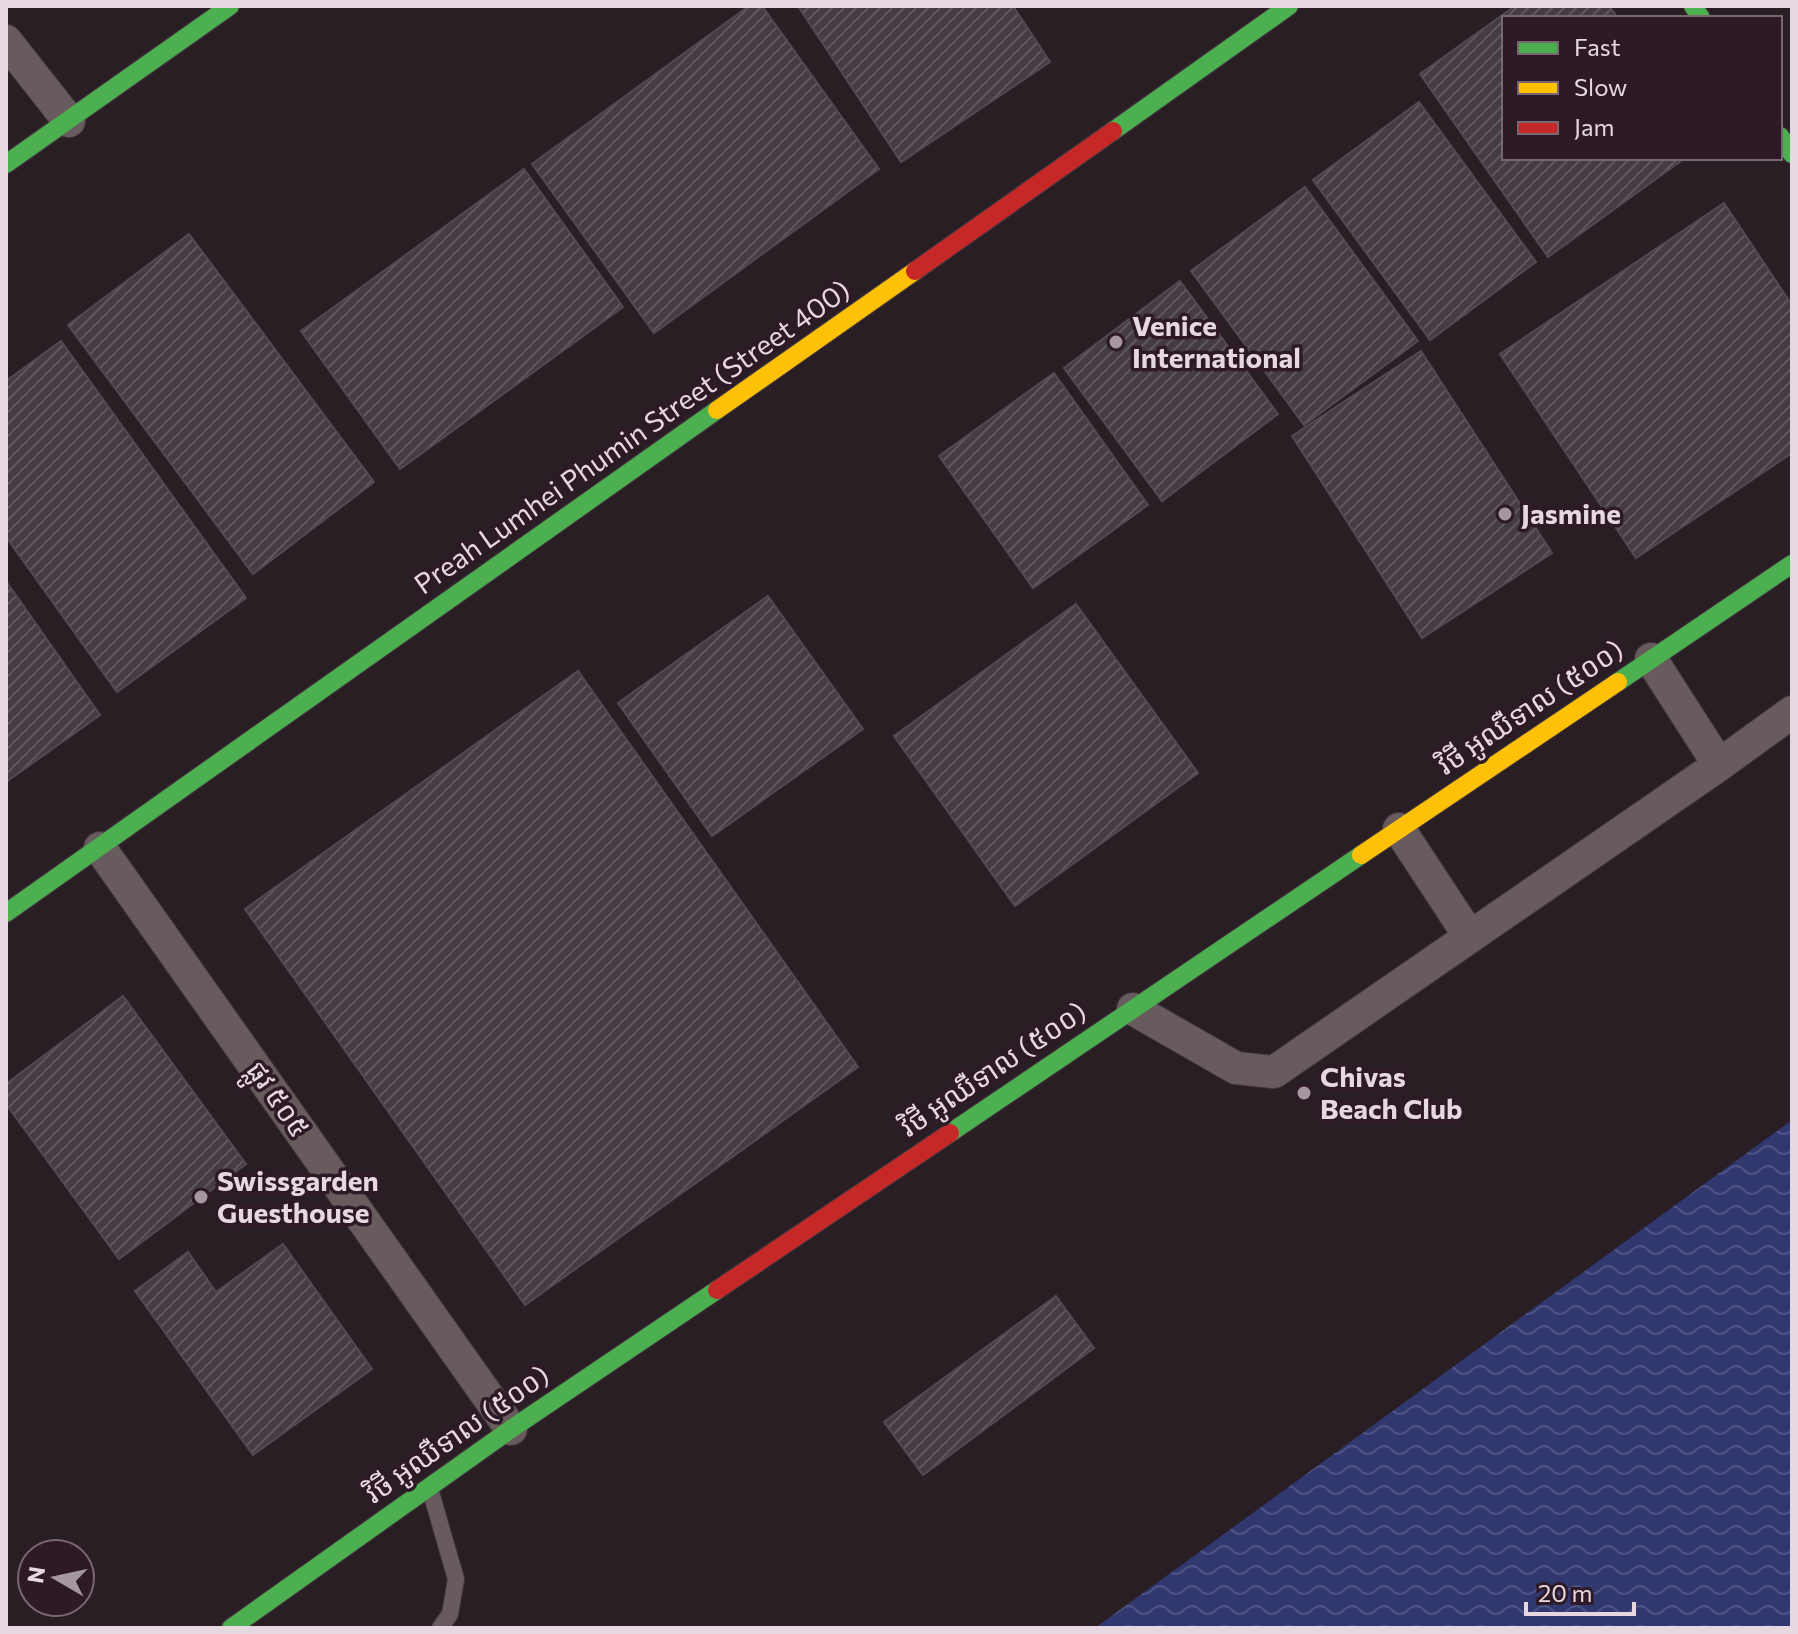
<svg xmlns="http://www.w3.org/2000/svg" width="1798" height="1634" font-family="Commissioner,'Noto Sans Khmer',sans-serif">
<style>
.water{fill:url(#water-waves)}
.building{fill:url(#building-hatch);stroke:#524a52;stroke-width:2}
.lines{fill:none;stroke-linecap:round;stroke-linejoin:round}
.lane-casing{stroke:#43393f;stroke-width:18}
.street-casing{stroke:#43393f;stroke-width:34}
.fast-casing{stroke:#43393f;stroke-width:20}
.slow-casing{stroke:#43393f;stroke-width:20}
.jam-casing{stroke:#43393f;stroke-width:20}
.lane{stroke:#685b5d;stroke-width:16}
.street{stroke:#685b5d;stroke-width:32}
.fast{stroke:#4caf50;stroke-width:18}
.slow{stroke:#ffc107;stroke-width:18}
.jam{stroke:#c62828;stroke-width:18}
.poi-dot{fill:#a4979f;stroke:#2e1a26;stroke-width:3}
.labels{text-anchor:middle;stroke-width:7;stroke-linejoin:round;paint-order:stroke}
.poi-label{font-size:28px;font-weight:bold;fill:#e6d8e0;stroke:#2e1a26;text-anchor:start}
.street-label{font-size:28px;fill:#e6d8e0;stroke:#2e1a26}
</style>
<defs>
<pattern id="water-waves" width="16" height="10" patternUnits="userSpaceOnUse" patternTransform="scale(2)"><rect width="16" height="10" fill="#313870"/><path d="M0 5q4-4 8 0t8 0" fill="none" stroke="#4f5484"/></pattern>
<pattern id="building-hatch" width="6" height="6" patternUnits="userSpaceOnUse" patternTransform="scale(2)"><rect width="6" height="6" fill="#443b43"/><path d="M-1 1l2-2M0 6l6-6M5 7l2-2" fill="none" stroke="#5f575e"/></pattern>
</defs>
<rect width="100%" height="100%" fill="#2a1e25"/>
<!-- water -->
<path class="water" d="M1792,1120v508h-697z"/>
<!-- building -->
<path class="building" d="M749,6h13l117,163 -225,164 -122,-169z
M798,6h215l37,56 -149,100z
M1515,6h94l9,12h-114v140h181l-137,99 -128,-183z
M1419,102l117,160 -106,78 -117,-160z
M524,169l99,138 -223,162 -99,-138z
M1305,187l113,154 -114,84 -113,-154z
M1724,203l68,102v148l-156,105 -136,-204z
M189,234l185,248 -121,92 -185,-249z
M1180,281l98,133 -116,87 -98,-133z
M61,341l185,257 -129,94 -111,-155v-156z
M1421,351l131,202 -130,85 -130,-202z
M1054,373l94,132 -115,83 -94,-132z
M6,581l94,134 -94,67z
M768,596l95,133 -151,107 -94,-133z
M1076,604l122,169 -183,133 -121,-170z
M578,671l280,396 -333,238 -280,-396z
M123,996l123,168 -127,95 -113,-155v-20z
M283,1244l89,125 -119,86 -118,-164 53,-39 28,40z
M1056,1296l38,52 -171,127 -39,-53z"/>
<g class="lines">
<defs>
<path id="lane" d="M430,1489l26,90 -6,35 -10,14"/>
<path id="street" d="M6,41l63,80
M1651,659l68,106
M1399,829l71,108
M100,848l411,581
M1133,1009l103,59 38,4 445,-307 73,-53"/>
<path id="fast" d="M1693,6l8,12
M1113,131l176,-125
M1780,136l12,18
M6,164l224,-158
M1618,682l174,-118
M6,913l711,-503
M950,1133l411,-278
M231,1628l280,-199 206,-139"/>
<path id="slow" d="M717,410l198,-139
M1361,855l257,-173"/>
<path id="jam" d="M915,271l198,-140
M717,1290l233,-157"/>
</defs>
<!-- lane casing -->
<use href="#lane" class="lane-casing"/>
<!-- street casing -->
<use href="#street" class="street-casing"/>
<!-- fast casing -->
<use href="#fast" class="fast-casing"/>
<!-- slow casing -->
<use href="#slow" class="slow-casing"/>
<!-- jam casing -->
<use href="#jam" class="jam-casing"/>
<!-- lane -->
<use href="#lane" class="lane"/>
<!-- street -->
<use href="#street" class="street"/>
<!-- fast -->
<use href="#fast" class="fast"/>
<!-- slow -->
<use href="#slow" class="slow"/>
<!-- jam -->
<use href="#jam" class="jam"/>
</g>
<!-- markers -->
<g class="poi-dot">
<circle cx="1116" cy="342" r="8"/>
<circle cx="1505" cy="514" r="8"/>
<circle cx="1304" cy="1093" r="8"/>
<circle cx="201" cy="1197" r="8"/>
</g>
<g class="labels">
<!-- poi labels -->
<g class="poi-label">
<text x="1132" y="336">Venice<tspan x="1132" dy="32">International</tspan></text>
<text x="1521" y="524">Jasmine</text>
<text x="1320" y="1087">Chivas<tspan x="1320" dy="32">Beach Club</tspan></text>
<text x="217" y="1191">Swissgarden<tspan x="217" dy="32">Guesthouse</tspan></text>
</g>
<!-- street labels -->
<g class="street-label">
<text transform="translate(632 437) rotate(-35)" y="10">Preah Lumhei Phumin Street (Street 400)</text>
<text transform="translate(1530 707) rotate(-34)" y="10">វិថី អូឈឺទាល (៥០០)</text>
<text transform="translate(993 1069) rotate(-34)" y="10">វិថី អូឈឺទាល (៥០០)</text>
<text transform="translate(278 1099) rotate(55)" y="10">ផ្លូវ ៥០៥</text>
<text transform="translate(457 1434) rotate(-35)" y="10">វិថី អូឈឺទាល (៥០០)</text>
</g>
</g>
<!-- border -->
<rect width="1798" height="1634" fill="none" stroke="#e6d8e0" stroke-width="16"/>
<!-- legend -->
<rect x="1502" y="16" width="280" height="144" fill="#2e1a26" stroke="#786670" stroke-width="2"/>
<rect x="1518" y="42" width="40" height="12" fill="#4caf50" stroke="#786670" stroke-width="2"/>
<text x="1574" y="56" font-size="24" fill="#e6d8e0">Fast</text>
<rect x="1518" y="82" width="40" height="12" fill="#ffc107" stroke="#786670" stroke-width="2"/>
<text x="1574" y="96" font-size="24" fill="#e6d8e0">Slow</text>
<rect x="1518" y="122" width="40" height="12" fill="#c62828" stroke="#786670" stroke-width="2"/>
<text x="1574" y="136" font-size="24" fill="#e6d8e0">Jam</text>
<!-- north arrow -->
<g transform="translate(56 1578) rotate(279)"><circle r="38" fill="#2e1a26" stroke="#786670" stroke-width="2"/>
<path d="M0-6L14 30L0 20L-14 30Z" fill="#a4979f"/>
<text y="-12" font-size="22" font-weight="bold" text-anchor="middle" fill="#e6d8e0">N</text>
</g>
<!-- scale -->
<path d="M1526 1602v12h108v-12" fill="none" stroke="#e6d8e0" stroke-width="4"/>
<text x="1538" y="1602" font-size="24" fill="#e6d8e0" stroke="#2e1a26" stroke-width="6" paint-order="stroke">20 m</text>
</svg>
